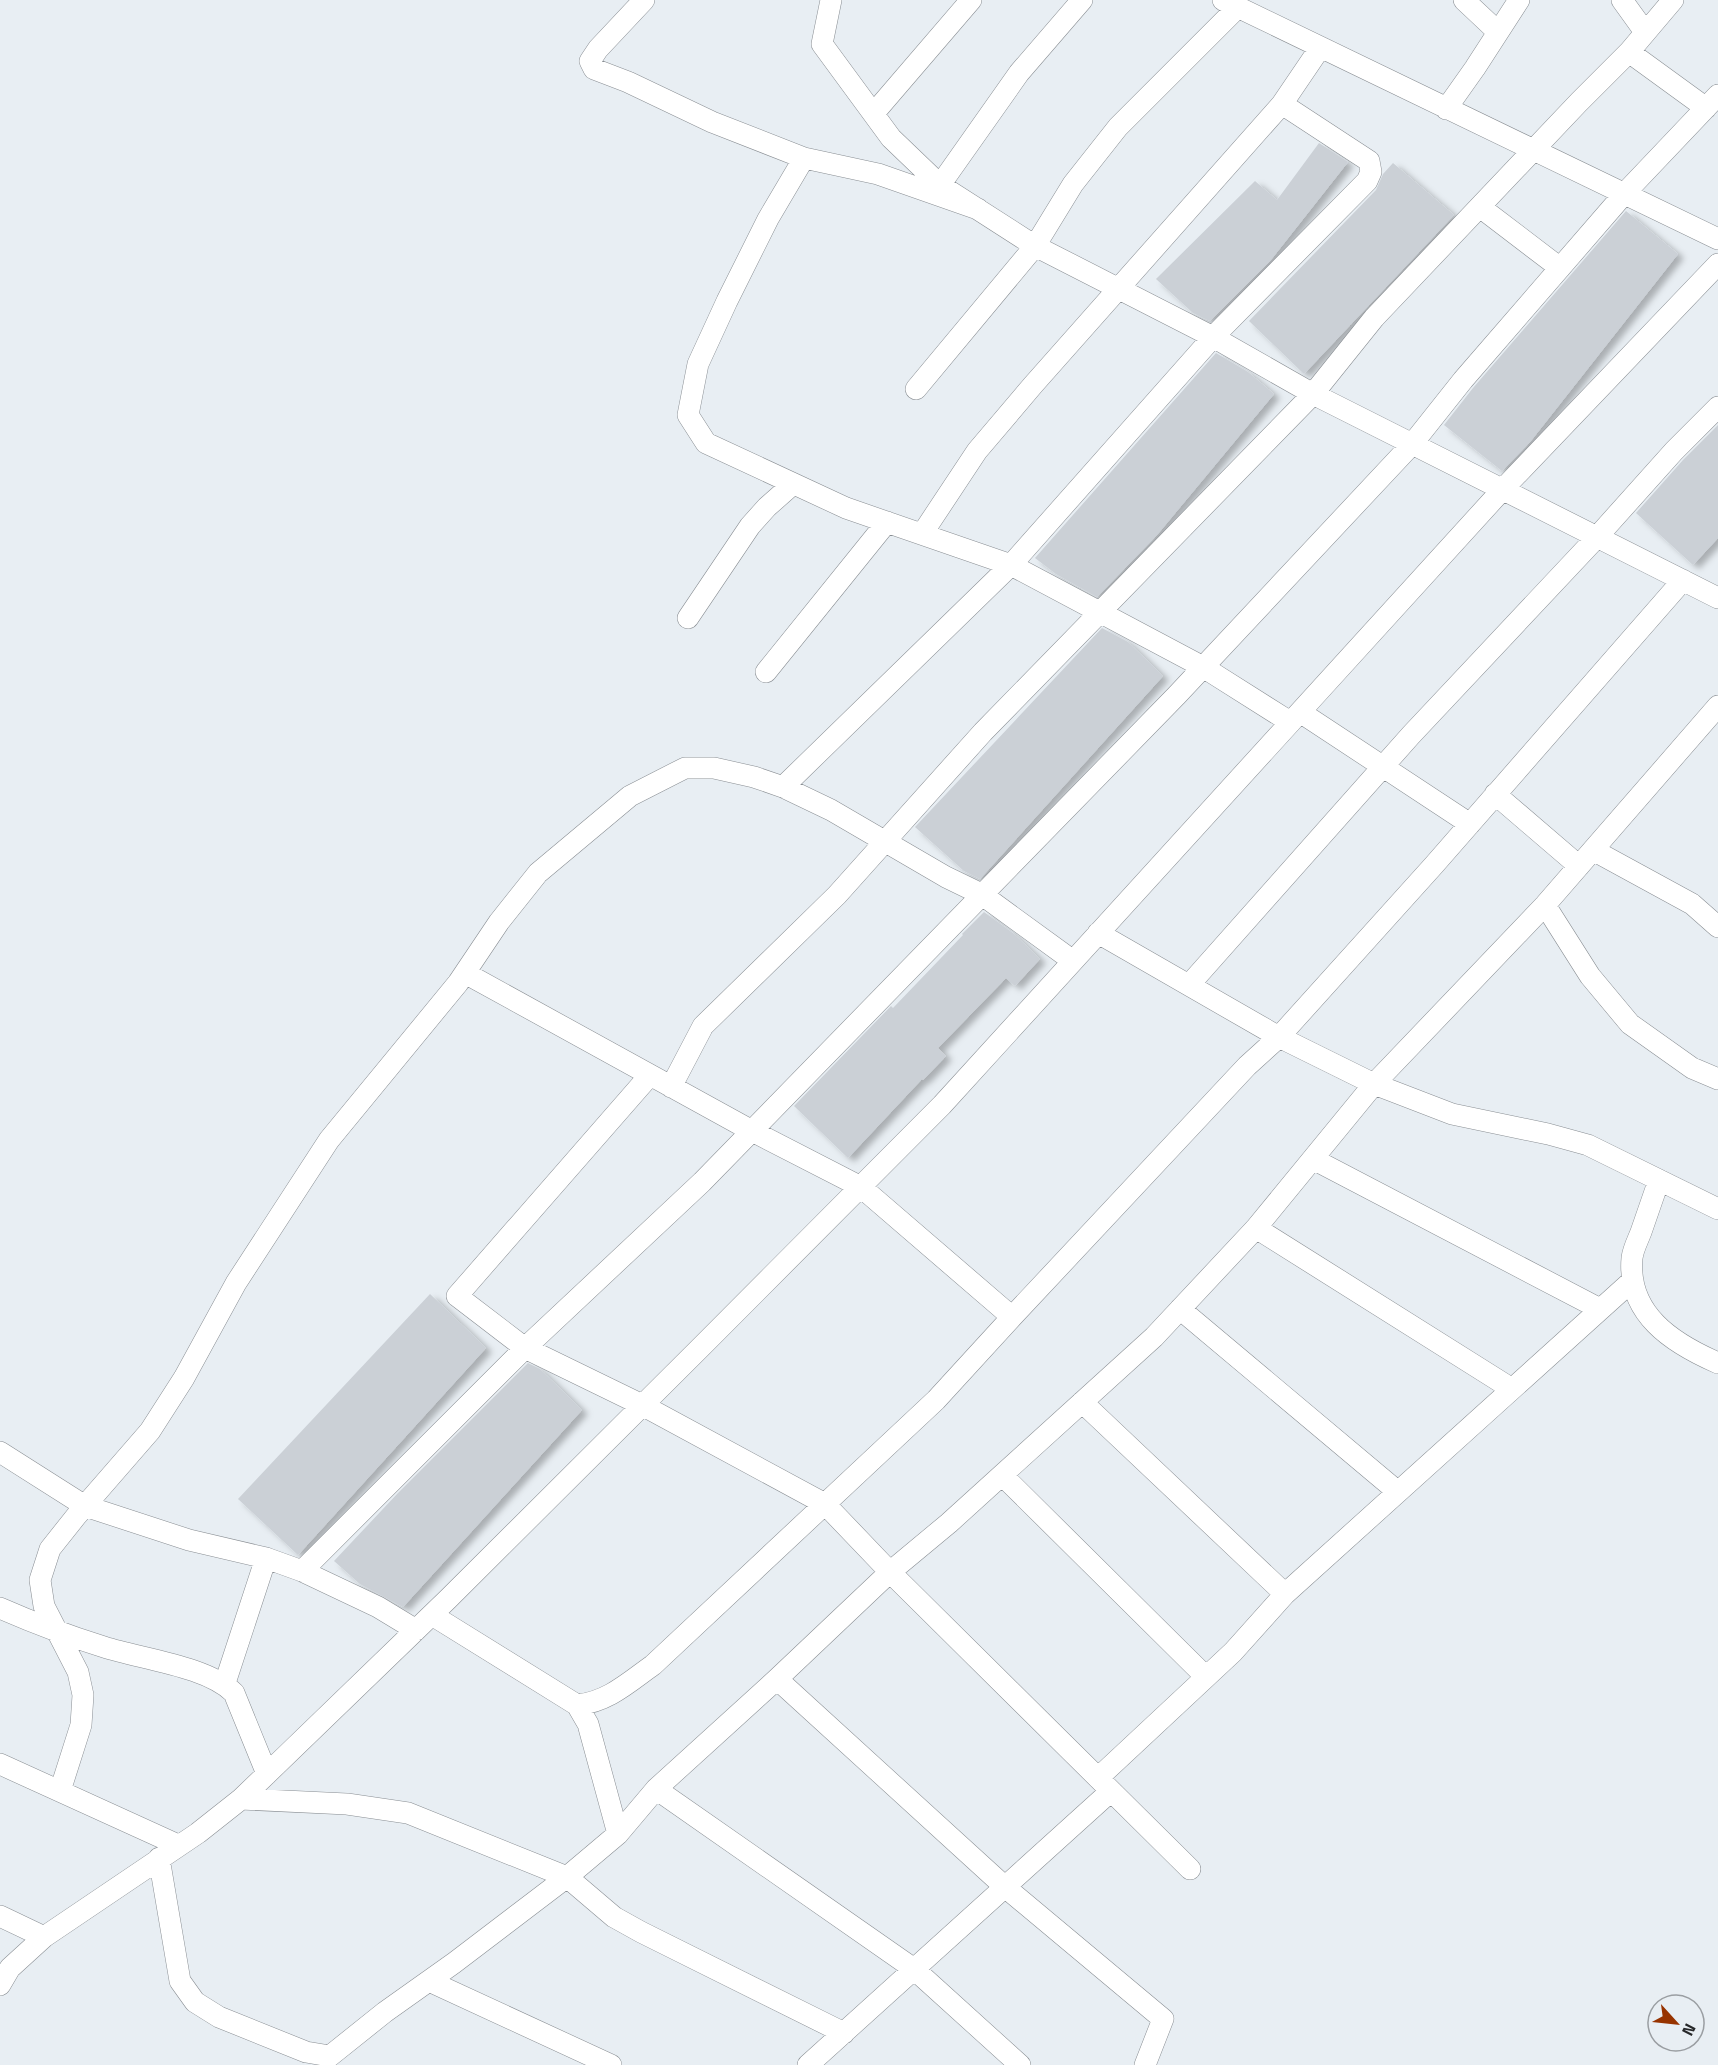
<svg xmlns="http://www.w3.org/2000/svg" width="1718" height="2065" font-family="'Titillium Web',sans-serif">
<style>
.building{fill:#cbd0d6;filter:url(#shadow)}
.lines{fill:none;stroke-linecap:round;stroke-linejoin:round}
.minor-casing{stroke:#898e93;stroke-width:22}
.minor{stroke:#fff;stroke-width:21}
</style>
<defs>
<filter id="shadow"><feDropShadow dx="6" dy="4" stdDeviation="3" flood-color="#0004"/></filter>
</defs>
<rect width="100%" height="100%" fill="#e8eef3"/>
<!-- building -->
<path class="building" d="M1319,143l29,19 -78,99 -60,60 -17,-8 -37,-34 99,-98 22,19z
M1393,163l61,52 -150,159 -55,-53 127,-131 7,-16z
M1626,211l52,43 -148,188 -28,29 -58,-46 29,-37z
M1216,353l32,19 26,22 -117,141 -60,62 -41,-23 -21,-16z
M1718,425v113l-25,27 -57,-52 47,-53z
M1102,628l26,14 35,34 -183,203 -16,-8 -49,-44z
M984,912l30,22 26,25 -25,27 -9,-8 -68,70 8,8 -23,24 -1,-1 -74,79 -54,-52 97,-100 2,2 70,-73 -1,-1z
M430,1294l56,54 -188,207 -60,-56z
M528,1363l12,6 42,41 -179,197 -43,-23 -26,-23 64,-68z"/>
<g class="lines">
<defs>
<path id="minor" d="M644,0l-46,49 -8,12 4,8 34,13 84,40 92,36
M831,0l-9,44 69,94 49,47 95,61 178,91 100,57 405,204
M1223,0l495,239
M1464,0l34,32
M1622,0l23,32
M1629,52l77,56
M1446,109l29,-41 44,-68
M874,113l97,-113
M940,185l79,-112 63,-73
M1480,207l80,61
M978,209l-100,-35 -74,-16 -36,61 -41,82 -29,63 -10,51 18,28 140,65 165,57 192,102 87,55
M916,389l119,-143 38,-62 45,-57 120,-120
M922,534l55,-83 56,-66 249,-281 38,-56
M688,618l62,-92 17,-19 26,-23
M766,672l121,-150
M1300,712l170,112
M783,787l228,-222 202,-228 154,-156 4,-9 -2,-11 -87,-57
M1495,794l84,72
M1593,850l99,54 26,23
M1545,905l45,71 40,48 62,44 26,11
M1098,933l181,104 95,47 78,30 96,20 40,11 130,64
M465,973l287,158 109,56 151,130
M1189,985l222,-250 186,-198 77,-86 44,-44
M650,1075l-193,221 68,52 117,57 183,99 65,68 300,297
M671,1087l32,-61 134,-131 146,-163 330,-338 61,-76 205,-216 50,-50 44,-52
M1313,1159l287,150
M1659,1180c-6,17 -12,35 -18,52 -3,8 -8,17 -9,26 -5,56 40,85 86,105
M1256,1228l256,161
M1180,1309l218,183
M1082,1402l203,192
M0,1452l85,54 104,34 77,18 36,13 76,36 38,23
M1002,1475l204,202
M302,1571l223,-223 177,-166 475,-487 236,-252 50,-63 161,-186 94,-99
M0,1608c34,15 69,28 104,39 37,12 103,19 130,46l33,81
M432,1615l145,90 11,19 30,110
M777,1679l228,208 158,132 -18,46
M225,1683l41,-125
M577,1705c31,-3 52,-23 76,-40l283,-265 76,-83 235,-251 32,-29 155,-172 249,-285
M0,1764l178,81
M1098,1778l135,-126 52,-58 348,-314
M656,1789l258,180 106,96
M60,1791l21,-66 2,-30 -5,-23 -34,-66 -4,-26 10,-31 27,-34 73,-84 34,-53 52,-95 93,-143 129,-157 41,-61 39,-49 92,-77 55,-28h29l40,9 29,10 48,23 115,67 35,17 92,67
M241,1799l106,5 61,9 159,64 47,40 27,15 203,101
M159,1858l21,123 15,21 24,15 87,35 24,4 55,-44 69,-49 113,-86 51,-43 38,-45 121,-110 113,-107 59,-49 205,-186 102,-109 118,-144 171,-179 173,-199
M0,1916l44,21
M429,1981l182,84
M0,1985l10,-17 34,-31 154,-104 43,-34 207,-200 255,-254 239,-240 560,-615 216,-226
M808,2065l303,-274"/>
</defs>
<!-- minor casing -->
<use href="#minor" class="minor-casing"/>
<!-- minor -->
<use href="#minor" class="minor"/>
</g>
<!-- north arrow -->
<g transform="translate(1676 2023) rotate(117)"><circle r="28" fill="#e8eef3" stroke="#9a9ea2" stroke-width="1.5"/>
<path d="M0-4.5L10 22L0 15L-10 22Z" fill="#973300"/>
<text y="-9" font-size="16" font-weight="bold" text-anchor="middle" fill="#262729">N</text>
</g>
</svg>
